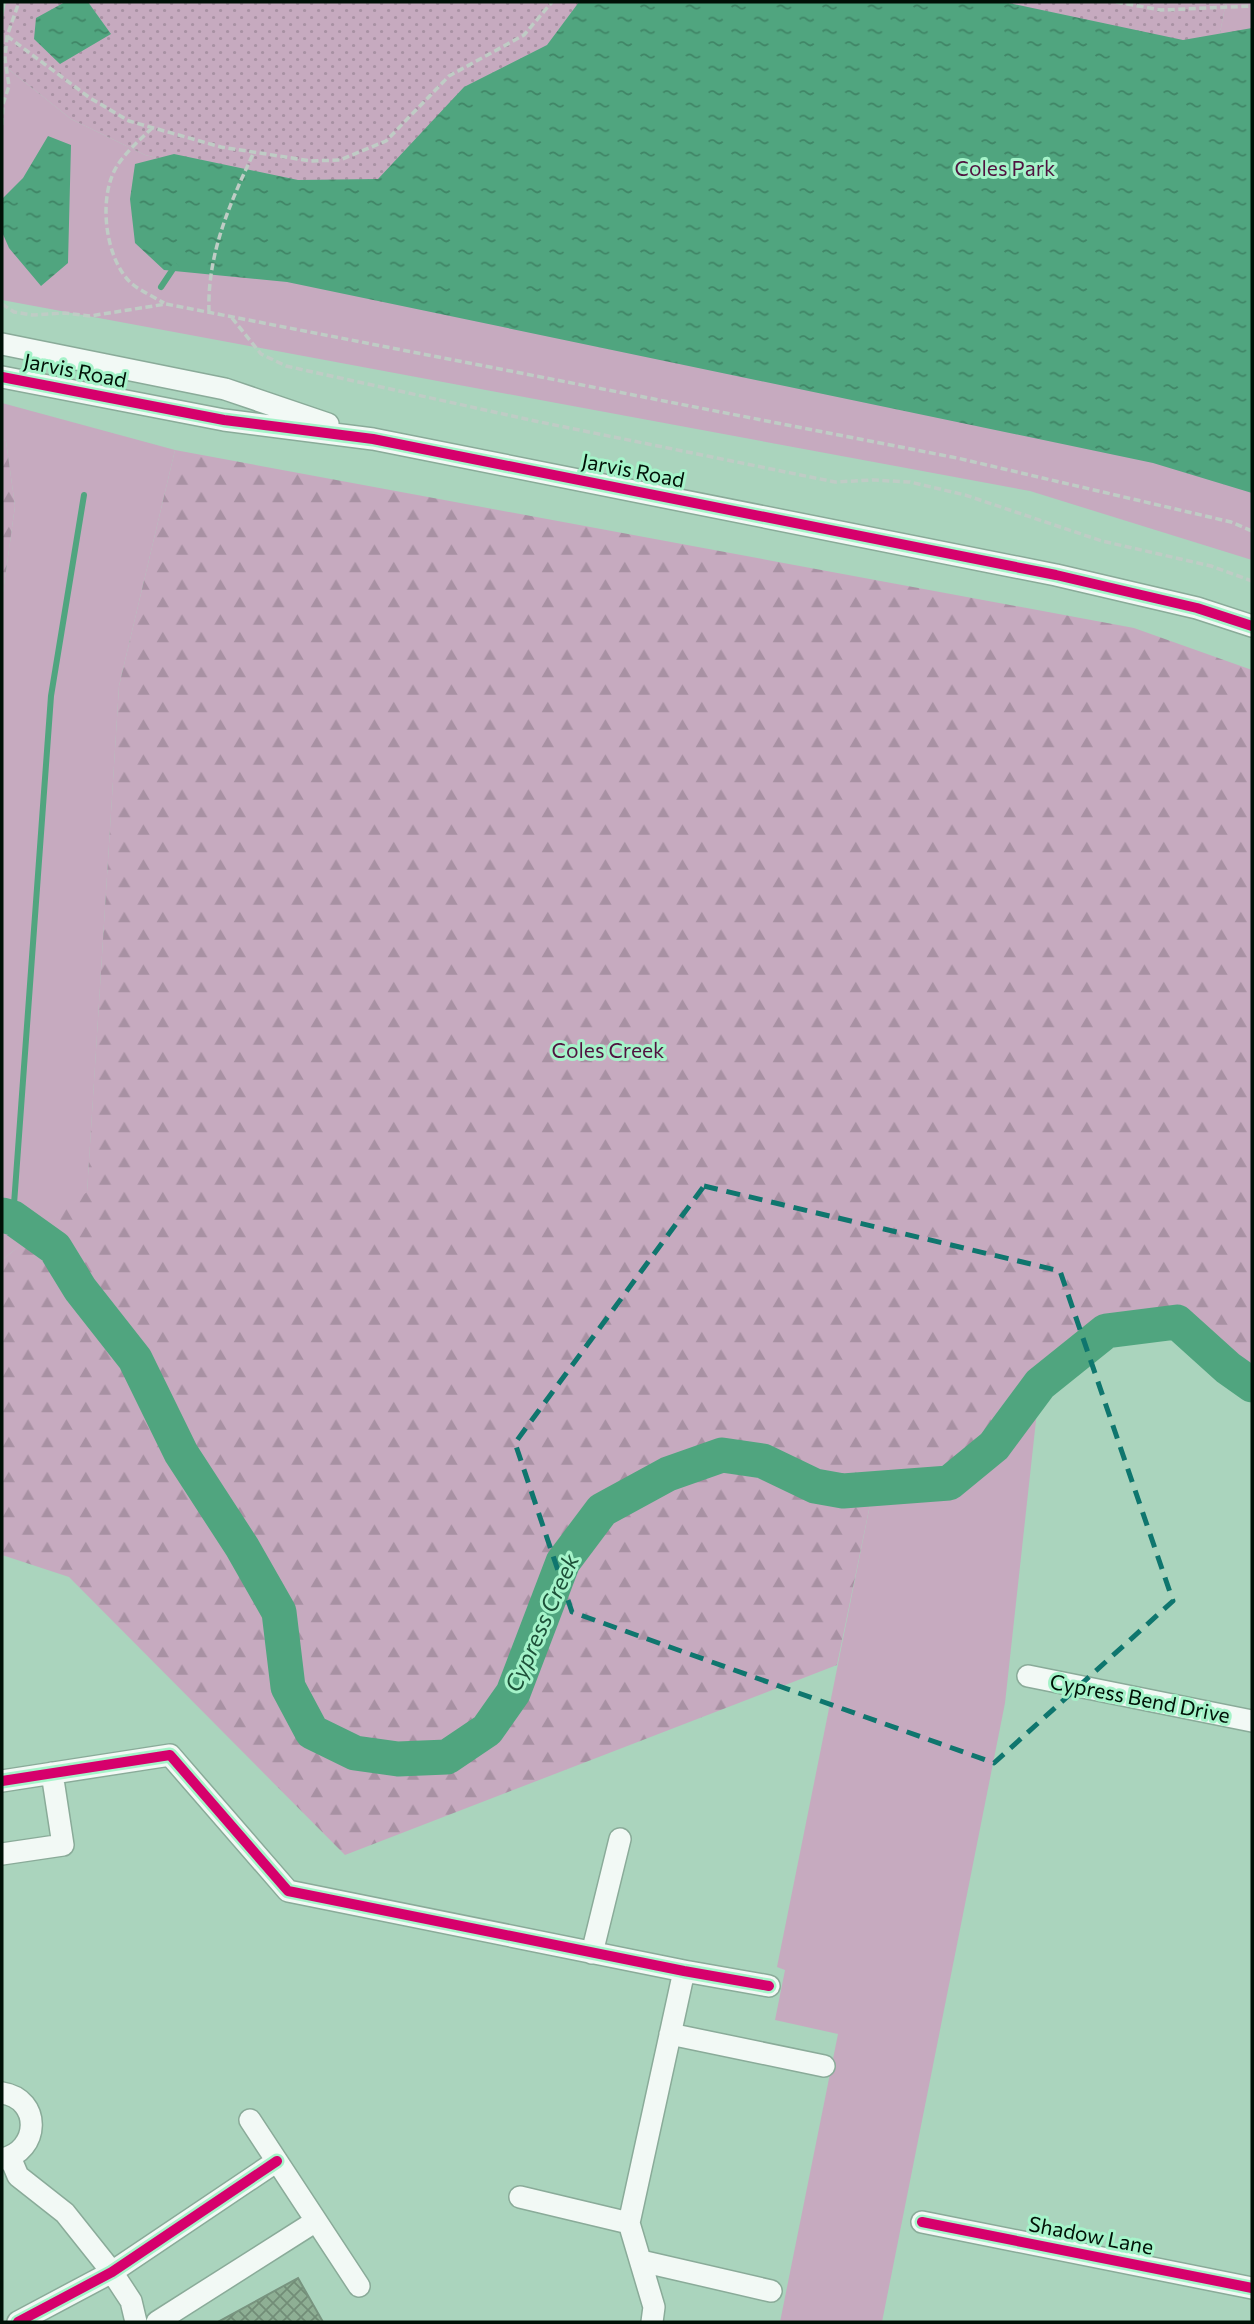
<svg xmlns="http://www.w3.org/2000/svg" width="1254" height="2324" font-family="Commissioner,sans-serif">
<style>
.grass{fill:#c6aabf}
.forest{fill:url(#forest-firs)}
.park{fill:url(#park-dots)}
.water{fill:url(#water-ripples)}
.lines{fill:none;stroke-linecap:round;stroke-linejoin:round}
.stream{stroke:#50a57f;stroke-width:6}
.river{stroke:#50a57f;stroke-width:35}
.building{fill:url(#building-cross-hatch);stroke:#78947f;stroke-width:2}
.minor-casing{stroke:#8aab99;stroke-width:24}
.path{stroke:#bfccc5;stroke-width:3.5;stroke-dasharray:7 3.5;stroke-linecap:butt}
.minor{stroke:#f2f9f5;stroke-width:21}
.cycleway-casing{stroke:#a5f3c9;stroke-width:15}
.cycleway{stroke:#d6006c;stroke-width:10}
.marked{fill:none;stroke:#0f766e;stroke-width:5;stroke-dasharray:14 9;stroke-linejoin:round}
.labels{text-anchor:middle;stroke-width:6;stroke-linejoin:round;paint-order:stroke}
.park-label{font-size:21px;fill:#501340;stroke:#a5f3c9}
.street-label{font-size:21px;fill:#001107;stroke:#a5f3c9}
.water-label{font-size:23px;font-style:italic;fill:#1d5139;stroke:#a5f3c9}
</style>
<defs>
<pattern id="forest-firs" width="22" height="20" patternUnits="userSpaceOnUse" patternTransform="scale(1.75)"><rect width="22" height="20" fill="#c6aabf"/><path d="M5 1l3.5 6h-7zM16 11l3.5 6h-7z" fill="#a891a3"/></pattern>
<pattern id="park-dots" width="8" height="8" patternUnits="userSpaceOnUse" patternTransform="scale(1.75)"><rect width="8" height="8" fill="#c6aabf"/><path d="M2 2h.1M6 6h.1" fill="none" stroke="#a891a3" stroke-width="1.8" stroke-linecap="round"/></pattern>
<pattern id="water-ripples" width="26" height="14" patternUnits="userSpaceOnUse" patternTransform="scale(1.75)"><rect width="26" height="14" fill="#50a57f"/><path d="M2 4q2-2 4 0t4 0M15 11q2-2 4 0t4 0" fill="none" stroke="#408566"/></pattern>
<pattern id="building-cross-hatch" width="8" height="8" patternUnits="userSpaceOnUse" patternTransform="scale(1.75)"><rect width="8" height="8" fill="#8eaf94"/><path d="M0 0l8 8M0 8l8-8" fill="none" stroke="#728d77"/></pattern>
</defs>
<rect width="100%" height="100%" fill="#aad4bd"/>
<!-- grass -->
<path class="grass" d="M1226,2h26v558l-222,-69 -1028,-191v-236l69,55 74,36 112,28 945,-130 18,-20z
M2,403l173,47 -56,236 -32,507 -85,67v-660l13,-94 -9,-65 -4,-3z
M1040,1384l-35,319 -123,619h-102l58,-288 -63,-14 10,-50 -8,-3 96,-477 76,-8 45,-36z"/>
<!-- forest -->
<path class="forest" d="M2,438l4,3 9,65 -13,94z
M175,450l959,178 118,42v715l-24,-17 -51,-46 -71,9 -66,53 -46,62 -45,37 -76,7 -36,175 -492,190 -276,-278 -67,-22v-295l85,-68 32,-506z"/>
<!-- park -->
<path class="park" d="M6,2h1220l-6,31 -18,20 -68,313 -877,-183 -112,-28 -74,-36 -69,-55v-41z"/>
<!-- water -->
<path class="water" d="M65,2h23l23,32 -51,30 -26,-25 2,-21z
M579,2h425l179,38 69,-12v465l-99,-30 -866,-181 -123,-12 -29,-27 -5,-44 5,-35 39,-10 124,26 80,-1 86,-92 83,-42z
M48,136l23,9 -3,118 -27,23 -32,-38 -7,-16v-33l21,-21z"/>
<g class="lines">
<!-- stream -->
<path class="stream" d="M161,287l14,-21
M13,1218l38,-522 33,-201"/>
<!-- river -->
<path class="river" d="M2,1215l11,3 42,30 25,41 55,70 46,94 61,94 37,65 9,75 24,45 43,21 43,6 49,-2 40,-27 26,-37 50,-131 39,-52 66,-36 54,-19 41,6 52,25 28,5 106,-8 45,-37 46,-62 66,-53 71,-9 51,46 24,17"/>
</g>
<!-- building -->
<path class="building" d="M298,2278l25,44h-105z"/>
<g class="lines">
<defs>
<path id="minor" d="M2,344l223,45 103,35
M2,377l222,43 149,19 683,136 141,33 55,18
M1028,1676l224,45
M2,1781l168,-26 118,136 396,80 85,15
M2,1854l61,-9 -11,-72
M592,1953l28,-114
M670,2034l154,32
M2,2093c40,6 38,58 0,66
M250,2120l109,166
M10,2157l8,19 47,37 47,59 19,29 5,21
M520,2197l109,26
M922,2222l330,66
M641,2261l130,30
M18,2322l94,-50 165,-111
M157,2322l159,-101
M652,2322l2,-15 -25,-84 55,-252"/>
</defs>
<!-- minor casing -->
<use href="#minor" class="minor-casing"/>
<!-- path -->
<path class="path" d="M1116,2l45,8 91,-4
M7,36l83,62 39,23 92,26 90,14 29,-1 46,-19 63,-65 75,-41 28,-33
M2,125l1,-21 6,-18 -4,-27 2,-23 12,-34
M152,128c-11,11 -24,22 -33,35 -22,30 -15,96 13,121 9,7 22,13 32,19
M2,304l12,8 18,3 33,-2 25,3 76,-12 791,154 274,64 21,9
M209,312c-2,-58 21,-109 45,-160
M232,318l29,36 25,12 249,55 300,61 38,-2 37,2 55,13 137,46 109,25 41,15"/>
<!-- minor -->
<use href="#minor" class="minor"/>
<defs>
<path id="cycleway" d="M2,377l222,43 149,19 683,136 141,33 55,18
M2,1781l168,-26 118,136 396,80 85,15
M922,2222l330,66
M18,2322l94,-50 165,-111"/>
</defs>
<!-- cycleway casing -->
<use href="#cycleway" class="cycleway-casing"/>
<!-- cycleway -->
<use href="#cycleway" class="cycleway"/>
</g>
<!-- marked area -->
<path class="marked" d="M704,1186l356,85 113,330 -179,162 -422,-151 -57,-169z"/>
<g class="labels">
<!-- park labels -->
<g class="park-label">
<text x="1005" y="176">Coles Park</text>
<text x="608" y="1058">Coles Creek</text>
</g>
<!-- street labels -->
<g class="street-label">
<text transform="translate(75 371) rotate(11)" y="7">Jarvis Road</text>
<text transform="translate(633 471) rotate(11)" y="7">Jarvis Road</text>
<text transform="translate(1140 1699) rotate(11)" y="7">Cypress Bend Drive</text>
<text transform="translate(1091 2236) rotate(11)" y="7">Shadow Lane</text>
</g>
<!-- water labels -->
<g class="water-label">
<text transform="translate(542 1623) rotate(-66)" y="8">Cypress Creek</text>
</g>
</g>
<!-- border -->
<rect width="1254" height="2324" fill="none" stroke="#001107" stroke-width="7"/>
</svg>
